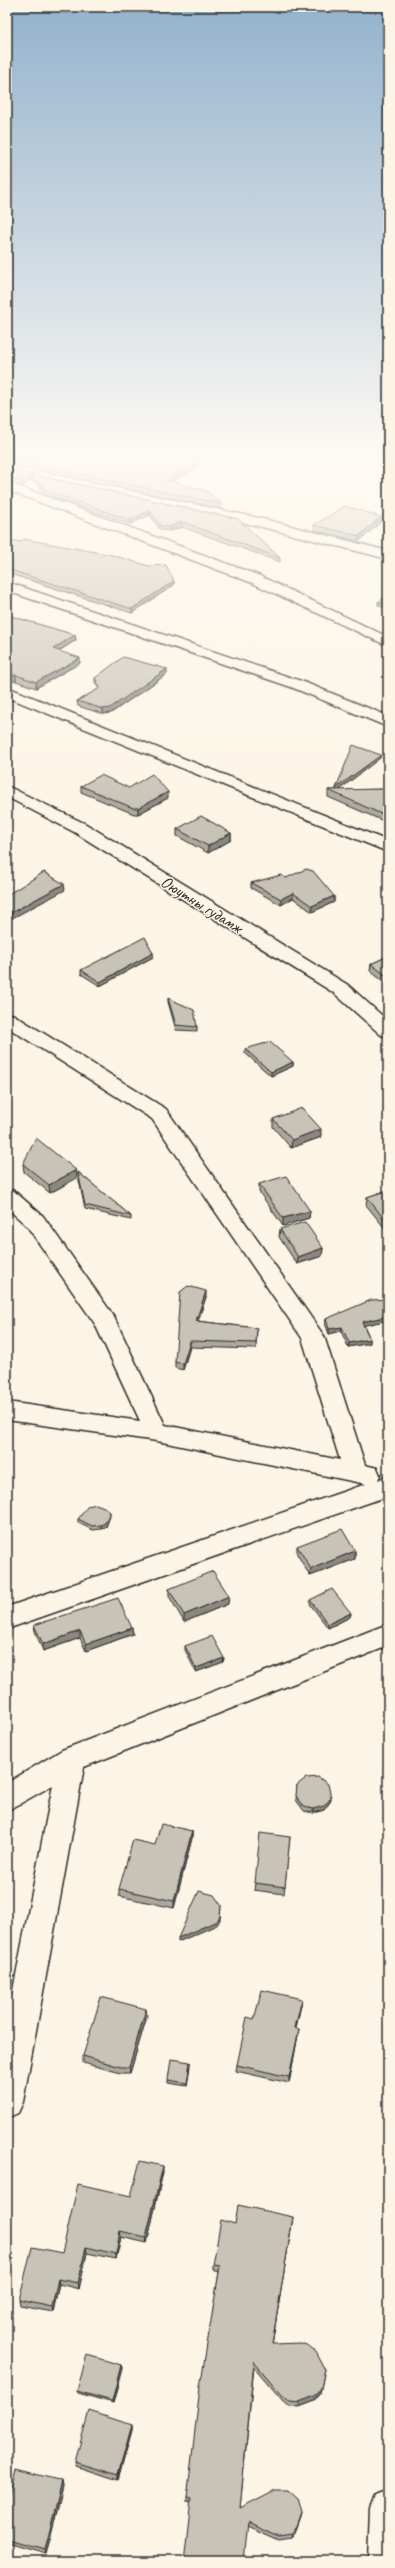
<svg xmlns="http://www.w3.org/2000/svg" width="395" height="2568" font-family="Caveat,sans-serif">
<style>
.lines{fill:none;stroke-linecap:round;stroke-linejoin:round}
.minor-casing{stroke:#2b2b2b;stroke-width:3}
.minor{fill:#fcf5e5;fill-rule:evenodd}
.wall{fill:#aca89d;stroke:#2b2b2b}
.shaded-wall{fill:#8c8880;stroke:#2b2b2b}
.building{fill:#c8c3b7;stroke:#2b2b2b}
.labels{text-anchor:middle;stroke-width:3;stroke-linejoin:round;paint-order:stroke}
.far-street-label{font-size:17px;fill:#2b2b2b;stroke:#fcf5e5}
</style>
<rect width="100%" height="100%" fill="#fcf5e5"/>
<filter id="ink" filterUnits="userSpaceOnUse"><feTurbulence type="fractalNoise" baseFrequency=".025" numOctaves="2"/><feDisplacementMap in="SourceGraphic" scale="8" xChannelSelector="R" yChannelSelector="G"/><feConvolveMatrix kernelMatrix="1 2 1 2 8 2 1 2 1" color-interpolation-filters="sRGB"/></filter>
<g filter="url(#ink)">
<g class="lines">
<defs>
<path id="minor" d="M7,465l252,53 129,33v8l-130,-33 -251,-53z
M7,482l253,94 128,61v9l-138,-64 -243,-92z
M7,582l294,99 87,35v11l-97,-40 -284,-96z
M7,687l381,154v11l-381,-155z
M7,786l79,38 262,161 40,36v16l-7,-2 -47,-42 -260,-161 -67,-35z
M7,1013l7,2 152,94 158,227 41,129 12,3 3,7 -2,5 10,-4v20l-381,133v-22l359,-123 -209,-43 -150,-21v-18l133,19 -45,-97 -68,-98 -20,-18v-19l7,2 29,25 70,99 52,110 175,35 -38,-122 -150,-219 -145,-92z
M388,1624v22l-304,121 -61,335 -5,11 -11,5v-97l46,-236 -46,26v-28l55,-33z
M388,2491v70h-20l2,-52 5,-13z"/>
</defs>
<!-- minor casing -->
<use href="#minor" class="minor-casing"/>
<!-- minor -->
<use href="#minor" class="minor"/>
</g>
<!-- wall -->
<path class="wall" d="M7,457l191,9 -27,16 51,22v5l-215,-45v1z
M7,469l231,50 42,39v4l-98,-35 -12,4 -10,-1 -10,-15 -20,9 -83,-29 -15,-15 -11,6 -14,-5z
M381,517v5l-22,19 -45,-11v-5z
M7,539l13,3 154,43 -42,28 -125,-40z
M388,596v13l-10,-4v-3z
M7,615l68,20 1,5 -17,11 21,12 -44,25 -20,-7z
M167,674l-56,39 -8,1 -25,-8 -1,-5 22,-12 -4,-7v-4z
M381,755l-1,3 -41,32 49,-1v34l-60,-26v-7h8v-2z
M81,786l87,12 -30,16h-4l-53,-22z
M177,829l54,4v7l-23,13 -31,-17z
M286,878l48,18v6l-22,10 -19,-14 -12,7 -30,-17v-5z
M153,953v4l-53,29 -19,-12v-4z
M388,956v29l-18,-14 1,-7z
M168,998l29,29v4l-21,-1 -8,-28z
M245,1049l48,13v4l-22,10 -26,-23z
M273,1119l48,18 -30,11 -18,-21z
M23,1164l54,14 -27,15 -26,-21z
M78,1172l53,44v4l-46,-11 -7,-33z
M259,1184l51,27 -1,7 -26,8 -24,-34z
M388,1190v42l-22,-27 1,-8z
M280,1229l43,19 -1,8 -25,8 -18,-27z
M206,1297l-8,24 59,7 -1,21 -66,-2 -7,23 -8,-2v-6z
M388,1299v21l-24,5 6,14v4l-22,4 -7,-16 -12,3 -4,-11 1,-4z
M110,1516l-4,11 -5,2 -8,1 -15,-7v-4z
M297,1546l58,5v8l-45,17 -13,-22z
M169,1589l59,15 -44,18 -15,-26z
M310,1600l41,13 -1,4 -22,11 -18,-24z
M34,1625l98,3 1,6 -47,17 -6,-13 -37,13 -8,-20z
M185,1646l39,12 -1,4 -27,10 -11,-22z
M297,1785l34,13 -1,4 -6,8 -11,3 -9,-2 -8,-11z
M192,1831v7l-18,70 -55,-12v-7l36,-44z
M290,1837l-6,57 -30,-4 1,-7z
M301,2005l-5,23 2,7 -9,48 -53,-12 1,-6 17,-46z
M147,2016l-17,57h-9l-38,-10v-7z
M190,2062l-3,24 -19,-3v-3z
M163,2172l-16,71 -26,-6 -5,22 -29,-6 -8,36 -20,-5 -6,28 -33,-6 -1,-6 43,-47 69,-57z
M292,2222l-20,122 53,25 -5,24 -5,8 -16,6 -10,-1 -7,-6 -28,-33 -14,141 62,6 -1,4 -5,14 -5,6 -13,2 -31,-14 -56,-22 -4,-1v-4l32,-227 -6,-2v-5l22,-41z
M121,2365l1,3 -9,35 -35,-10 -1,-2z
M132,2425v5l-14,50 -42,-14 -1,-4z
M63,2486l-17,68 -39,-11v-42z"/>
<!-- shaded-wall -->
<path class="shaded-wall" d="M198,462v4l-32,19v-5z
M32,476v4l-11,6v-5z
M150,510v5l-20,9v-4z
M381,517v5l-22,19v-5z
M182,522v5l-12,4 -1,-4z
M174,581v4l-42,28v-4z
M75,635l1,5 -22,14 -1,-5z
M80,658v5l-44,25v-6z
M167,669v5l-56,39 -8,1v-5z
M16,675v6l-9,1v-6z
M381,755l-1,3 -44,34v-4z
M168,792v6l-30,16v-6z
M231,833v7l-23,13v-7z
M64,884l1,6 -58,31v-6z
M293,893v5l-12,7v-6z
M334,896v6l-22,10v-6z
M153,953v4l-53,29v-4z
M293,1062v4l-22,10v-4z
M321,1129v8l-30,11 1,-8z
M76,1170l1,8 -27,15 -1,-8z
M310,1211l-1,7 -26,8v-8z
M323,1248l-1,8 -25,8 1,-7z
M206,1291v6l-10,30v-6z
M388,1316v4l-26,6v-4z
M342,1327l-1,4 -12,3v-5z
M370,1339v4l-22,4 1,-4z
M190,1341v6l-7,23v-6z
M110,1512v4l-4,11 -5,2v-4z
M355,1551v8l-45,17 1,-7z
M229,1596l-1,8 -44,18v-7z
M351,1613l-1,4 -22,11v-4z
M132,1628l1,6 -47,17v-7z
M80,1631v7l-37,13v-7z
M224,1658l-1,4 -27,10v-4z
M331,1798l-1,4 -6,8 -11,3v-4z
M192,1831v7l-18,70v-7z
M221,1905l-1,15 -3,5 -39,17v-4z
M302,1999l-1,6 -7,29 1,-6z
M146,2009l1,7 -17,57 -1,-6z
M299,2029l-1,6 -9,48v-6z
M190,2062v4l-3,20v-3z
M163,2166v6l-16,71 -1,-6z
M293,2217l-1,5 -21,127 1,-5z
M120,2231l1,6 -5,22v-5z
M86,2247l1,6 -8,36 -1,-6z
M58,2279l1,5 -6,28 -1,-5z
M121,2365l1,3 -9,35 -1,-2z
M321,2388l-1,5 -5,8 -16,6v-5z
M132,2425v5l-14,50v-5z
M62,2481l1,5 -17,68 -1,-4z
M302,2514l-1,4 -5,14 -5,6 1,-4z"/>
<!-- building -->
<path class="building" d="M7,457h174l17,5 -32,18 41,11 15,13 -215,-45z
M7,469l231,50 42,39 -98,-36 -13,5 -9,-1 -10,-16 -20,10 -83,-29 -15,-15 -11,5 -14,-4z
M345,506l36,11 -22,19 -45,-11z
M7,539l13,3 4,-3 88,16 37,11 17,-1 8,16 -42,28 -125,-40z
M388,596v9l-10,-3z
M7,615l68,20 -22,14 27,9 -44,24 -20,-7 -9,1z
M123,657l44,12 -57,39 -7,1 -26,-8 23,-13 -5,-10z
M353,745l28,10 -45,33z
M152,774l16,18 -30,16h-5l-52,-22 20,-11 28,13z
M388,789v28l-60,-27z
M201,816l30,17 -23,13 -31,-17z
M306,869l7,2 21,25 -22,10 -19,-13 -12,6 -30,-16 30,-8 5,3z
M44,872l20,12 -57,31v-20z
M145,937l8,16 -53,29 -19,-12z
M388,956v21l-17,-13z
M168,998l26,12 3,17 -21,-2z
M270,1042l23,20 -22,10 -26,-23z
M302,1108l19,21 -29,11 -19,-21z
M36,1138l40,32 -27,15 -26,-21z
M78,1172l53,44 -46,-11z
M286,1176l24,35 -27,7 -24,-34z
M388,1190v34l-21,-27z
M305,1222l18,26 -25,9 -18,-28z
M188,1286l18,5 -10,30 61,7 -1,15 -66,-2 -7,23 -8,-2 5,-70z
M388,1299v17l-26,6 8,17 -21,4 -7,-16 -13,2 -3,-10 45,-19z
M96,1504l8,3 6,5 -5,11 -4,2 -9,1 -14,-7 10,-13z
M342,1529l13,22 -44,18 -14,-23z
M213,1571l16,25 -45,19 -15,-26z
M332,1589l19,24 -23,11 -18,-24z
M118,1598l14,30 -46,16 -6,-13 -37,13 -9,-19z
M212,1636l12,22 -28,10 -11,-22z
M318,1777l10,7 3,14 -7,8 -11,3 -9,-2 -8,-11 1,-11 9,-7z
M161,1824l31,7 -18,70 -55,-12 14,-49 22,5z
M260,1833l30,4 -5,50 -30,-4z
M199,1891l15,4 7,10 -1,11 -3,5 -39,17z
M262,1990l40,9 -7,29 4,1 -10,48 -52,-12 10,-48 7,2z
M101,1997l45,12 -17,58h-8l-38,-11z
M171,2059l19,3 -3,21 -19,-3z
M140,2161l23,5 -17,71 -26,-6 -4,23 -30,-7 -8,36 -20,-4 -6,28 -33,-7 13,-53 30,6 16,-69 53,12z
M238,2205l55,12 -21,127 29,-1 8,3 7,6 9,17 -4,19 -6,8 -16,6 -9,-1 -8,-6 -28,-33 -14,146 35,-18h13l10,9 4,15 -5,14 -5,6 -14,2 -30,-14 -4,39h-60l7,-61 -4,-1 13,-112 20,-121 -7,-1 8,-45 14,4z
M87,2355l34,10 -9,36 -35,-10z
M89,2411l43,14 -14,50 -43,-13z
M16,2469l46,12 -17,69 -38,-10v-39z"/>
</g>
<!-- sky -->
<linearGradient id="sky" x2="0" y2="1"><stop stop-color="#93b2cd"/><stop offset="0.56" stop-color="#fefaf3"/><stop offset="1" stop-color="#fefaf3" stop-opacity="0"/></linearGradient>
<rect width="395" height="817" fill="url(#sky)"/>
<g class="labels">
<!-- far-street labels -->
<g class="far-street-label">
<text transform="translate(202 904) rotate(32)" y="6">Оюутны гудамж</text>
</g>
</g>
<!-- margin -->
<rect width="395" height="2568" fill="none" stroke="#fcf5e5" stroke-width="24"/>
<rect x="12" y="12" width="371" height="2544" fill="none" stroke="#2b2b2b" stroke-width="1.5" filter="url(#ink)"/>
</svg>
